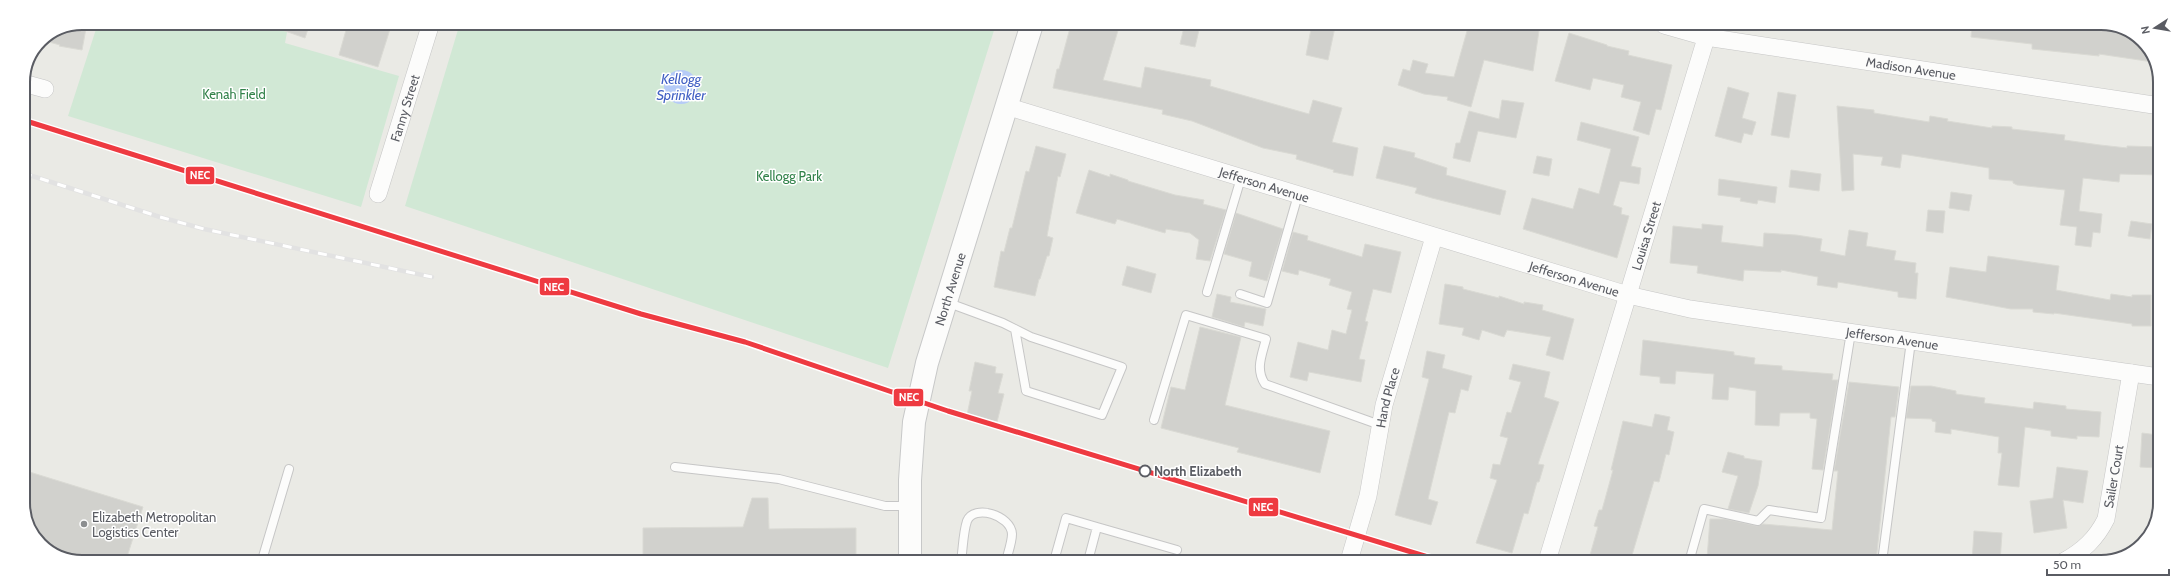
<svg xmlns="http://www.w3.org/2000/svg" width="2183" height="585" font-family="Cabin,sans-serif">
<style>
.green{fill:#d1e8d5}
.water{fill:#b6cbf7}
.building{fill:#d1d1cd;stroke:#dadad4}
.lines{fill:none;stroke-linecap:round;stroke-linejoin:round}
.service-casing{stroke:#c6c6c6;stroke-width:10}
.minor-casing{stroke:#c6c6c6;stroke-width:18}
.secondary-casing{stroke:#c7c8c8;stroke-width:24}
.service{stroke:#fcfcfb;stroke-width:8}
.minor{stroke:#fcfcfb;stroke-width:17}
.secondary{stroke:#fcfcfb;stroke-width:22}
.rail-casing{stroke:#e2e2e2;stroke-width:4.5}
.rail{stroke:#fff;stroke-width:3;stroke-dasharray:9;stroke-linecap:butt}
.rail-1-casing{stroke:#fff;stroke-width:8}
.rail-1{stroke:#ee3a41;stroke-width:5}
.stop-dot{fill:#fff;stroke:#5a5c63;stroke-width:2}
.poi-dot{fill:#8c8e90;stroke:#fff;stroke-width:1.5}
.labels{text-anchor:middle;stroke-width:3;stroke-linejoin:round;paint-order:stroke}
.street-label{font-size:13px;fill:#5a5c63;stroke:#fff}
.park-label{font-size:13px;fill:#32824a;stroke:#fff}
.stop-label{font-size:13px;font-weight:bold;fill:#5a5c63;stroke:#fff;text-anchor:start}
.poi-label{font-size:13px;fill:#5a5c63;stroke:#fff;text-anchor:start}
.water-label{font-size:14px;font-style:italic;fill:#4160c4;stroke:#fff}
.rim{fill:none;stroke:#5a5c63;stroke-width:2}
.line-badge{stroke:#fff;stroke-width:1.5}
.badge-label{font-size:11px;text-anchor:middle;font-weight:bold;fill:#fff}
</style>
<rect width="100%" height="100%" fill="#eaeae5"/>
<!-- green -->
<path class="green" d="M98,23h161l28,9 -2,11 114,33 -38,131 -293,-91z
M460,23l536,1 -108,344 -483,-162z"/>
<!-- water -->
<path class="water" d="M664 87a17 17 0 1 1 34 0a17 17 0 1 1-34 0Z"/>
<!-- building -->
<path class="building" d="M82,23h5l-5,27 -23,-4 1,-1 -18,-5z
M268,23h42l-5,15 -37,-13z
M348,23h34l9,3 -13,41 -39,-12z
M1074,24h46l-17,56 38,8 4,-21 66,13 -1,6 99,28 4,-14 29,8 -10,34 26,6 -5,28 -20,-4 1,-2 -38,-11 1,-4 -34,-7 -71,-27 -30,-7 1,-4 -110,-22 4,-19h2l11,-41h3z
M1312,24l23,3 -7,33 -22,-5z
M1469,24h71l-7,47 -49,-11 -13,47 -24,-7 1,-3 -24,-3 -26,-9 5,-16 7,2 3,-11 15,4 -3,9 29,4z
M1972,25h144l28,18 9,19 -54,-8v2l-67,-7v-5l-61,-7z
M1184,27l15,3 -4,17 -15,-3z
M1569,33l38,12v1l22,5 -1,4 44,10 -11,45 -5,-1 -7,26 -16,-5 8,-28 -20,-5 3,-12 -31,-7 -3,12 -35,-9z
M1728,87l21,6 -7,25 14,4 -4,13 -8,-2 -3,10 -26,-7z
M1778,92l18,3 -7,43 -18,-3z
M1502,100l22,3 -8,35 -38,-7 -8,31 -17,-4 3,-15h4l9,-32 30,8z
M1837,106l37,4v3l55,9 1,-6 18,3 -1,2 45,7v-2l20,1v2l53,6 -1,5 36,5 27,3v-2l33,1 -1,28 -39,-1 -1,8 -36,-4 -4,33 23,3 -2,19 -7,-1 -2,15 -16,-2 2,-18 -17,-2 5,-35 -48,-5 -4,-2v-2l-24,-2v-11l-87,-14 -2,14 -19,-3 2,-8 -30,-3 1,36 -12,1z
M1581,122l58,15 -8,29 10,2 -2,16 -19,-3 -7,24 9,3 -1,6 8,2 -12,42 -94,-29 9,-31 41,11 6,-21 20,6 12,-45 -34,-9z
M1036,146l30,8 -6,23 -2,-1 -11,60 6,2 -4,18h-2l-7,23h-1l-4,17 -41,-9 7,-36 3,1 6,-24h2l14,-57 3,1z
M1384,146l31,7 -1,4 33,11 -1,7 60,16 -6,24 -68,-17 -17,-5 2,-5 -41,-10z
M1537,156l15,3 -3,17 -16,-3z
M1089,170l21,7v-3l18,6v1l47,14 29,5 -1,4 23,6 -16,51 -14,-2 3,-19 -9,-7 -24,-4 -1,4 -48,-14 -2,5 -39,-11z
M1791,170l30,4 -2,17 -30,-4z
M1719,179l58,8 -2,16 -17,-3 -1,4 -17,-3 1,-3 -23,-3z
M1951,192l21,3 -3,16 -20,-3z
M1928,210l17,1 -2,22 -17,-2z
M1236,213l47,16 -16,52 -18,-5 3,-14 -28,-8z
M2131,221l21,3 -2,15 -22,-3z
M1702,224l21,2 -2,16 42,5 1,-14 32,2 26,4 -2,12 25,5 4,-26 19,3 -2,13 30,5 -2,9 22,3 -1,10h3l-2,26 -18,-2v-5l-60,-10 -1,6 -20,-3 1,-8 -37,-7v2l-37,-2 -1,11 -46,-8 1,-7 -28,-3 3,-37 29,3z
M1293,232l15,4 -1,4 55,17 3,-13 36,8 -10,41 -18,-4 -8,32 3,1 -9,37 6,1 -4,22 -52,-10 -2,9 -17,-4 8,-35 30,8 4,-20 14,4 6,-24 -5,-1 5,-17 -23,-7 2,-6 -32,-9 -1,5 -16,-4z
M1988,256l71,10 -3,24 54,10 1,-6 21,3v-2h19v31h-19v-2l-78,-11v1l-21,-2v-3h-22l-65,-12 4,-30 36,5z
M1127,266l29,8 -5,19 -29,-8z
M1445,284l18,3v2l36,9v-2l25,8v-2l19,3 -1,5 32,9 -11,41 -17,-5 5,-18 -44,-7 -3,7 -22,-7 -3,10 -17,-5 2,-7 -25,-4z
M1217,294l14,3 -1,5 36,7 -3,17 -18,-4 -1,5 -32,-10z
M1200,327l41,10 -16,68 105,26 -10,42 -83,-21 2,-4 -78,-20 10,-41 14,3z
M1643,340l91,12v3l21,3 -1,6 28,2v4l51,4 -1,6h6l-15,90 -11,-1 5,-50 -7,-1v-5h-30l-1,13 -24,-1 1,-34 -27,-4 -1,13 -16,-1 2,-25 -38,-3 -1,13 -15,-1v-6l-20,-2z
M1427,351l18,4 -3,13 30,8 -4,15 -7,-2 -6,24 -6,-1 -21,87 10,3 -7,23 -36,-10 34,-136 -7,-2z
M975,362l21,5 -1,6 8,1 -5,19 6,1 -7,28 -30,-7 5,-24h-3z
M1513,364l37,8 -6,25 15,5 -21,62 6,1 -5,17h-2l-9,32 -4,-1 -12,40 -36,-10 21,-63 -7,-2 3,-14 7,1 8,-27 -8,-2 7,-24 4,1 10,-31 -12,-3z
M1849,382l50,5 -4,30h-4l-15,145h-137l-32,-3 3,-40h15l32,7 6,-2 69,6 6,-59h-4z
M1911,386h20l25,5v3l29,4 -1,5 49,6 1,-7 32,4v3l35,3 -2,25 -22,-1v3l-26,-3v-5l-26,-4 -6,60 -21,-2 4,-32h-4l1,-16 -48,-8v5l-16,-2 1,-10 -4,-1v-2l-26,-1z
M1655,414l15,3 -3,13 7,2 -5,23 -3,-1 -7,28 -5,-1 -24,81h-42l10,-35 -4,-1 5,-16h3l11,-40h-2l12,-49 29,6z
M2142,433l16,2v33l-18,-1z
M1728,452l16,4v2l18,3 -4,25 -9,27 -21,-4 10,-33 -16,-4z
M2057,467l31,4 -5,32 -20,-3 4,28 -33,5 -4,-32 23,-3z
M23,470l120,37 -17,53h-59l-29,-18 -15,-35z
M752,498h16l1,31 87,-1v33h-213v-33l100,-1z
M1974,531l28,2 -2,29h-28z"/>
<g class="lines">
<defs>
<path id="service" d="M1207,292l34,-114
M1240,294l27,9 31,-108
M946,302l57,21 28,14 91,30 -20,48 -76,-24 -11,-62
M1154,420l32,-105 80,24c-4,16 -11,30 -1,45l115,41
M675,467l104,12 106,27h25
M1097,527l80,23
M262,560l27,-91
M961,561c2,-12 2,-28 6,-40 7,-17 44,-6 45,13 0,8 -4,19 -6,27
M1054,561l12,-43 31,9 -9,34
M1689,562l15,-53 54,12 11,-11 52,8 30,-186
M1882,562l29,-221"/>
<g id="minor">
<path id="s1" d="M1664,25l42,12 454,69"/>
<path d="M23,83l22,6"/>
<path id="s2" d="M1006,106l622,189 62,14 469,68"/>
<path id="s3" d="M378,194l53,-171"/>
<path id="s4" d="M1349,561l19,-65 16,-91 50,-168"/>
<path id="s5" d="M1547,561l163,-536"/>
<path id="s6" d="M2063,562c20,-11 33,-23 43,-43l25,-146"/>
</g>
<g id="secondary">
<path id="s7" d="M910,561v-81l4,-58 13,-59 105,-339"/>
</g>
</defs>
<!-- service casing -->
<use href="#service" class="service-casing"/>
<!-- minor casing -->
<use href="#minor" class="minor-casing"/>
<!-- secondary casing -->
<use href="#secondary" class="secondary-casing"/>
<!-- service -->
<use href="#service" class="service"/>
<!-- minor -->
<use href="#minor" class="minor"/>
<!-- secondary -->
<use href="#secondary" class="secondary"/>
<defs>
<path id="rail" d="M23,173l137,44 44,12 228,48"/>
</defs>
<!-- rail casing -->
<use href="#rail" class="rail-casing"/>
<!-- rail -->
<use href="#rail" class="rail"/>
<defs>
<path id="rail-1" d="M23,120l618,194 104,28 203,69 493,150"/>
</defs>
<!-- rail-1 casing -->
<use href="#rail-1" class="rail-1-casing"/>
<!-- rail-1 -->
<use href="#rail-1" class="rail-1"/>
</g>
<!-- markers -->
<circle class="stop-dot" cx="1145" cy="471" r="5.5"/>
<circle class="poi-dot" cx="84" cy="524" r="4"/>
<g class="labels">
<!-- street labels -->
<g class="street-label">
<text dy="5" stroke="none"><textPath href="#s1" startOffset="251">Madison Avenue</textPath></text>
<text dy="5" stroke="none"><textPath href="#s3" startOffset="90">Fanny Street</textPath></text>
<text dy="5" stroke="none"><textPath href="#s2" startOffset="270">Jefferson Avenue</textPath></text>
<text dy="5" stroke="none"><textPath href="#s5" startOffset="340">Louisa Street</textPath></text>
<text dy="5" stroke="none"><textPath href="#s2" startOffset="594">Jefferson Avenue</textPath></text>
<text dy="5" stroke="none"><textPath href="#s7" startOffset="277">North Avenue</textPath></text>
<text dy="5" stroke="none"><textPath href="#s2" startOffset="918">Jefferson Avenue</textPath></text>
<text dy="5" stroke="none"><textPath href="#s4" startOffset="168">Hand Place</textPath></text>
<text dy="5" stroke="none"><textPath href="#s6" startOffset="105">Sailer Court</textPath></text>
</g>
<!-- park labels -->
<g class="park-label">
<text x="234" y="99">Kenah Field</text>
<text x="789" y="181">Kellogg Park</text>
</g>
<!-- stop labels -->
<g class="stop-label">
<text x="1154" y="476">North Elizabeth</text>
</g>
<!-- poi labels -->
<g class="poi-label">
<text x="92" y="522">Elizabeth Metropolitan<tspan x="92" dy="15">Logistics Center</tspan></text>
</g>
<!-- water labels -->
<g class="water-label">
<text x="681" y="84">Kellogg<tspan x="681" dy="16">Sprinkler</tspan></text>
</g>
</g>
<!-- crop -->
<path d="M0 0H2183V585H0ZM82 30H2101A52 52 0 0 1 2153 82V503A52 52 0 0 1 2101 555H82A52 52 0 0 1 30 503V82A52 52 0 0 1 82 30Z" fill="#fff" fill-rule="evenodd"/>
<path class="rim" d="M82 30H2101A52 52 0 0 1 2153 82V503A52 52 0 0 1 2101 555H82A52 52 0 0 1 30 503V82A52 52 0 0 1 82 30Z"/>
<g class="line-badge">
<rect x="185" y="166" width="30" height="19" rx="4" fill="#ee3a41"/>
<rect x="539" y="277" width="31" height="19" rx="4" fill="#ee3a41"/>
<rect x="893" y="388" width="31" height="19" rx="4" fill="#ee3a41"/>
<rect x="1248" y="497" width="31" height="20" rx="4" fill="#ee3a41"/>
</g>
<g class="badge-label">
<text x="200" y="179">NEC</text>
<text x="554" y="291">NEC</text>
<text x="909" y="401">NEC</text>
<text x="1263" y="511">NEC</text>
</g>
<!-- north arrow -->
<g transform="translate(2155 28) rotate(258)" stroke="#ffffff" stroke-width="3" paint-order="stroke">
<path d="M0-3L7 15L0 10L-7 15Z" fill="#5a5c63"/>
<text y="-6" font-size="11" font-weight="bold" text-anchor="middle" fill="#5a5c63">N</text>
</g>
<!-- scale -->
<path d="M2047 569v6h122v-6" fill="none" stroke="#5a5c63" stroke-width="2"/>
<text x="2053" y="569" font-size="12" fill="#5a5c63" stroke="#ffffff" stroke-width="3" paint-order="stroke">50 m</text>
</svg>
